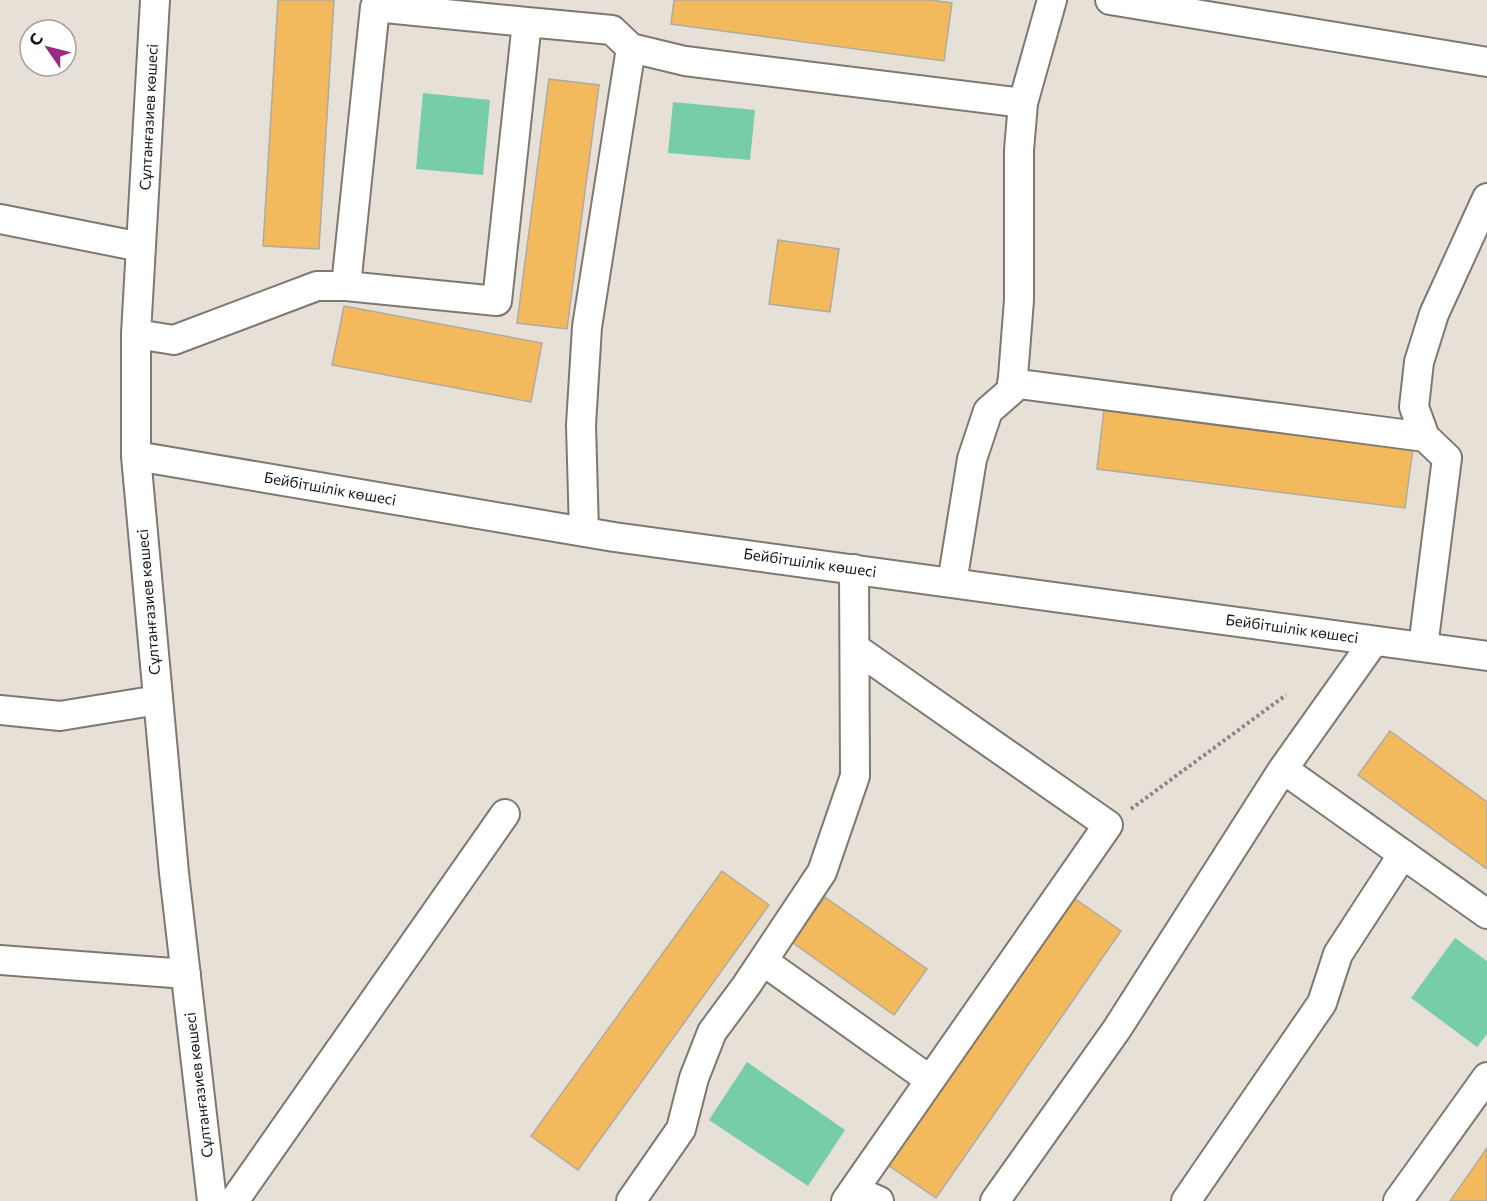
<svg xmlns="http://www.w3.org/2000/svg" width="1487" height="1201" font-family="Commissioner,sans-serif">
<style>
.green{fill:#76cda6}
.building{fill:#f2ba5d;stroke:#b0aaa2;stroke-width:1.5}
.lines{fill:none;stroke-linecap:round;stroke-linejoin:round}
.minor-casing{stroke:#7d7870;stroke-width:32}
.path{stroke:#8a8680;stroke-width:4;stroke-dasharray:3 3;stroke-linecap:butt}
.minor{stroke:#fff;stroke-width:28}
.labels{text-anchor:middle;stroke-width:4.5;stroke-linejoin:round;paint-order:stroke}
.street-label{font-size:15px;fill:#171512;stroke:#fff}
</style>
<rect width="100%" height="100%" fill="#e6e0d7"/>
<!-- green -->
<path class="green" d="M423,93l67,7 -7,75 -67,-6z
M673,102l82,8 -5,50 -82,-7z
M1455,938l32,23v73l-10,13 -66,-49z
M747,1062l98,68 -37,56 -99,-66z"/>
<!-- building -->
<path class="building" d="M278,0h56l-15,249 -56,-3z
M674,0h257l21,3 -8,58 -273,-37z
M549,79l50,6 -32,244 -50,-6z
M778,240l61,9 -9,63 -61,-8z
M344,306l198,37 -11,59 -199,-37z
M1104,409l309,39 -8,60 -308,-39z
M1390,731l97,71v67l-129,-94z
M722,871l47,34 -191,265 -47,-34z
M825,897l102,72 -33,46 -102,-73z
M1074,898l47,33 -185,267 -48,-33z
M1487,1148v53h-37z"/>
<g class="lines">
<defs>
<path id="minor" d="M155,0l-19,334v122l38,417 38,328
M1110,0l377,62
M375,7l152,15 -30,279 -151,-15z
M527,22l85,8 19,18 54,13 338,42 -4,47v150l-7,90 -24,21 -16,48 -20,124
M1023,103l29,-103
M0,219l141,28
M136,334l38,6 143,-54h29
M1012,383l413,54 22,21 -24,189
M1425,437l-11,-30 5,-45 15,-48 53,-116
M136,456l478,81 873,119
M584,532l-3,-107 6,-98 44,-279
M1374,641l-91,128 204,145
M0,710l60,6 98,-16
M0,960l186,14
M763,961l167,119
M854,1190l25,11
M234,1201l271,-387
M631,1201l50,-72 13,-51 18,-46 34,-46 76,-114 33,-96 -1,-207
M846,1201l262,-376 -253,-177
M995,1201l122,-172 166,-260
M1186,1201l136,-198 16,-49 65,-100
M1398,1201l89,-124"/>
</defs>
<!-- minor casing -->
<use href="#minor" class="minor-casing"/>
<!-- path -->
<path class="path" d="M1131,809l155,-114"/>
<!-- minor -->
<use href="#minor" class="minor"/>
</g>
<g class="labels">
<!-- street labels -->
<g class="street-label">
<text transform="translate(149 117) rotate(-87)" y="5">Сұлтанғазиев көшесі</text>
<text transform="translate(330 489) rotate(10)" y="5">Бейбітшілік көшесі</text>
<text transform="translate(810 563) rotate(8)" y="5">Бейбітшілік көшесі</text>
<text transform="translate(149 602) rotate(-95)" y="5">Сұлтанғазиев көшесі</text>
<text transform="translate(1292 629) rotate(8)" y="5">Бейбітшілік көшесі</text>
<text transform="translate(199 1085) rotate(-97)" y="5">Сұлтанғазиев көшесі</text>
</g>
</g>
<!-- north arrow -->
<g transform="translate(48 48) rotate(305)"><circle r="28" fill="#ffffff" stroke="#a2a1a0" stroke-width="1.5"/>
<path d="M0-4.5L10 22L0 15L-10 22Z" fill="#9c2986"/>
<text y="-9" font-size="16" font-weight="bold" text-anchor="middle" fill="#171512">С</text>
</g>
</svg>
